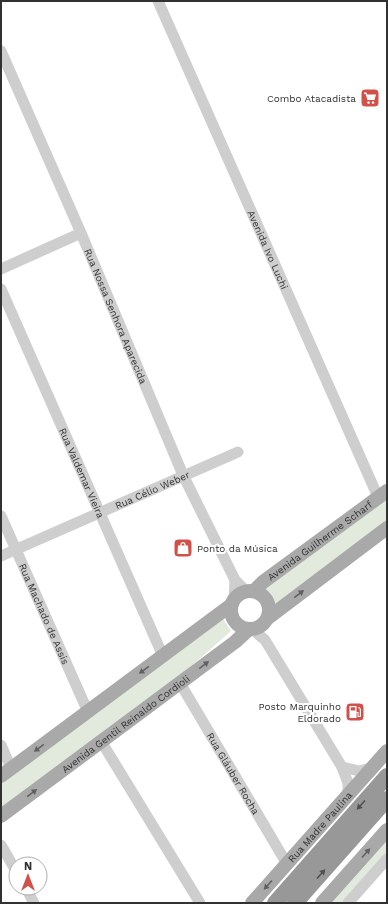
<svg xmlns="http://www.w3.org/2000/svg" width="388" height="904" font-family="'Work Sans',sans-serif">
<style>
.green{fill:#e2e9dd}
.lines{fill:none;stroke-linecap:round;stroke-linejoin:round}
.minor{stroke:#cecece;stroke-width:11}
.major{stroke:#a9a9a9;stroke-width:14}
.highway{stroke:#989898;stroke-width:16}
.oneway{fill:#616161}
.oneway2{fill:#505050}
.labels{text-anchor:middle;stroke-width:4;stroke-linejoin:round;paint-order:stroke}
.poi-label{font-size:10px;fill:#313131;stroke:#fff;text-anchor:end}
.street-label{font-size:10px;fill:#313131;stroke:#fff}
</style>
<rect width="100%" height="100%" fill="#fff"/>
<!-- green -->
<path class="green" d="M387,495v28l-110,82 -5,-2 -10,-14z
M221,616l10,15 -51,45 -179,132v-29z
M387,838v16l-43,49h-16z"/>
<g class="lines">
<!-- minor -->
<g class="minor">
<path id="s1" d="M158,1l220,496"/>
<path id="s2" d="M1,51l80,182 102,242 52,105 11,11"/>
<path d="M1,269l80,-36"/>
<path id="s3" d="M1,289l162,367"/>
<path id="s4" d="M1,516l87,196"/>
<path id="s5" d="M1,556l237,-104"/>
<path d="M234,599l1,-19"/>
<path d="M252,629l13,11 77,127 6,16v12"/>
<path id="s6" d="M180,683l107,181"/>
<path d="M101,741l99,162"/>
<path d="M1,745l10,23"/>
<path d="M342,767l17,4 12,-3"/>
<path d="M1,845l15,26"/>
<path d="M26,888l8,15"/>
<path d="M348,903l39,-44"/>
</g>
<!-- major -->
<g class="major">
<circle cx="250" cy="610" r="19"/>
<path id="s7" d="M254,591l9,-9 124,-91"/>
<path d="M268,618l119,-90"/>
<path d="M1,776l230,-171"/>
<path id="s8" d="M1,816l234,-174 13,-12"/>
<path id="s9" d="M252,903l135,-152"/>
<path d="M322,903l65,-73"/>
</g>
<!-- highway -->
<path class="highway" d="M275,903l112,-127
M295,903l92,-104"/>
</g>
<!-- one-way arrows -->
<defs><path id="oneway-solid" d="M-6-.8H1V-3.2L6.5 0L1 3.2V.8H-6Z"/></defs>
<g class="oneway">
<use href="#oneway-solid" transform="translate(299 594) rotate(-37)"/>
<use href="#oneway-solid" transform="translate(204 665) rotate(-37)"/>
<use href="#oneway-solid" transform="translate(144 670) rotate(144)"/>
<use href="#oneway-solid" transform="translate(39 748) rotate(144)"/>
<use href="#oneway-solid" transform="translate(32 793) rotate(-37)"/>
<use href="#oneway-solid" transform="translate(366 853) rotate(-48)"/>
<use href="#oneway-solid" transform="translate(268 885) rotate(132)"/>
</g>
<g class="oneway2">
<use href="#oneway-solid" transform="translate(361 805) rotate(132)"/>
<use href="#oneway-solid" transform="translate(321 874) rotate(-48)"/>
</g>
<!-- icons -->
<defs>
<symbol id="supermarket-square" viewBox="-11 -11 22 22"><rect x="-9" y="-9" width="18" height="18" rx="4" fill="#d15049" stroke="#fff"/><path d="M-6-5.5h2.5l.6 2H6L4.5 2H-2.5L-4.4-4H-6ZM-1.5 3.2a1.3 1.3 0 1 0 .1 0ZM3 3.2a1.3 1.3 0 1 0 .1 0Z" fill="#fff"/></symbol>
<symbol id="shop-square" viewBox="-11 -11 22 22"><rect x="-9" y="-9" width="18" height="18" rx="4" fill="#d15049" stroke="#fff"/><path d="M-5-2.5h2.3a2.7 3.5 0 0 1 5.4 0H5L5.5 6h-11ZM-1.5-2.5h3a1.5 2.3 0 0 0-3 0Z" fill="#fff"/></symbol>
<symbol id="fuel-square" viewBox="-11 -11 22 22"><rect x="-9" y="-9" width="18" height="18" rx="4" fill="#d15049" stroke="#fff"/><path d="M-5.5-6h7V0h2V4h1.3V-2.5L3-4.5l.8-.8L6-3V5H2.5V1h-1V6h-7ZM-4.2-4.7v3.2H.2V-4.7Z" fill="#fff"/></symbol>
</defs>
<g fill-rule="evenodd">
<use href="#supermarket-square" x="359" y="87" width="22" height="22"/>
<use href="#shop-square" x="172" y="537" width="22" height="22"/>
<use href="#fuel-square" x="344" y="701" width="22" height="22"/>
</g>
<g class="labels">
<!-- poi labels -->
<g class="poi-label">
<text x="356" y="102">Combo Atacadista</text>
<text x="197" y="552" text-anchor="start">Ponto da Música</text>
<text x="341" y="710">Posto Marquinho<tspan x="341" dy="12">Eldorado</tspan></text>
</g>
<!-- street labels -->
<g class="street-label">
<text dy="4" stroke="none"><textPath href="#s1" startOffset="272">Avenida Ivo Luchi</textPath></text>
<text dy="4" stroke="none"><textPath href="#s2" startOffset="289">Rua Nossa Senhora Aparecida</textPath></text>
<text dy="4" stroke="none"><textPath href="#s3" startOffset="201">Rua Valdemar Vieira</textPath></text>
<text dy="4" stroke="none"><textPath href="#s5" startOffset="165">Rua Célio Weber</textPath></text>
<text dy="4" stroke="none"><textPath href="#s7" startOffset="83">Avenida Guilherme Scharf</textPath></text>
<text dy="4" stroke="none"><textPath href="#s4" startOffset="107">Rua Machado de Assis</textPath></text>
<text dy="4" stroke="none"><textPath href="#s8" startOffset="155">Avenida Gentil Reinaldo Cordioli</textPath></text>
<text dy="4" stroke="none"><textPath href="#s6" startOffset="105">Rua Gláuber Rocha</textPath></text>
<text dy="4" stroke="none"><textPath href="#s9" startOffset="102">Rua Madre Paulina</textPath></text>
</g>
</g>
<!-- border -->
<rect width="388" height="904" fill="none" stroke="#313131" stroke-width="4"/>
<!-- north arrow -->
<g transform="translate(28 876)"><circle r="19" fill="#ffffff" stroke="#adadad"/>
<path d="M0-3L7 15L0 10L-7 15Z" fill="#d15049"/>
<text y="-6" font-size="11" font-weight="bold" text-anchor="middle" fill="#313131">N</text>
</g>
</svg>
